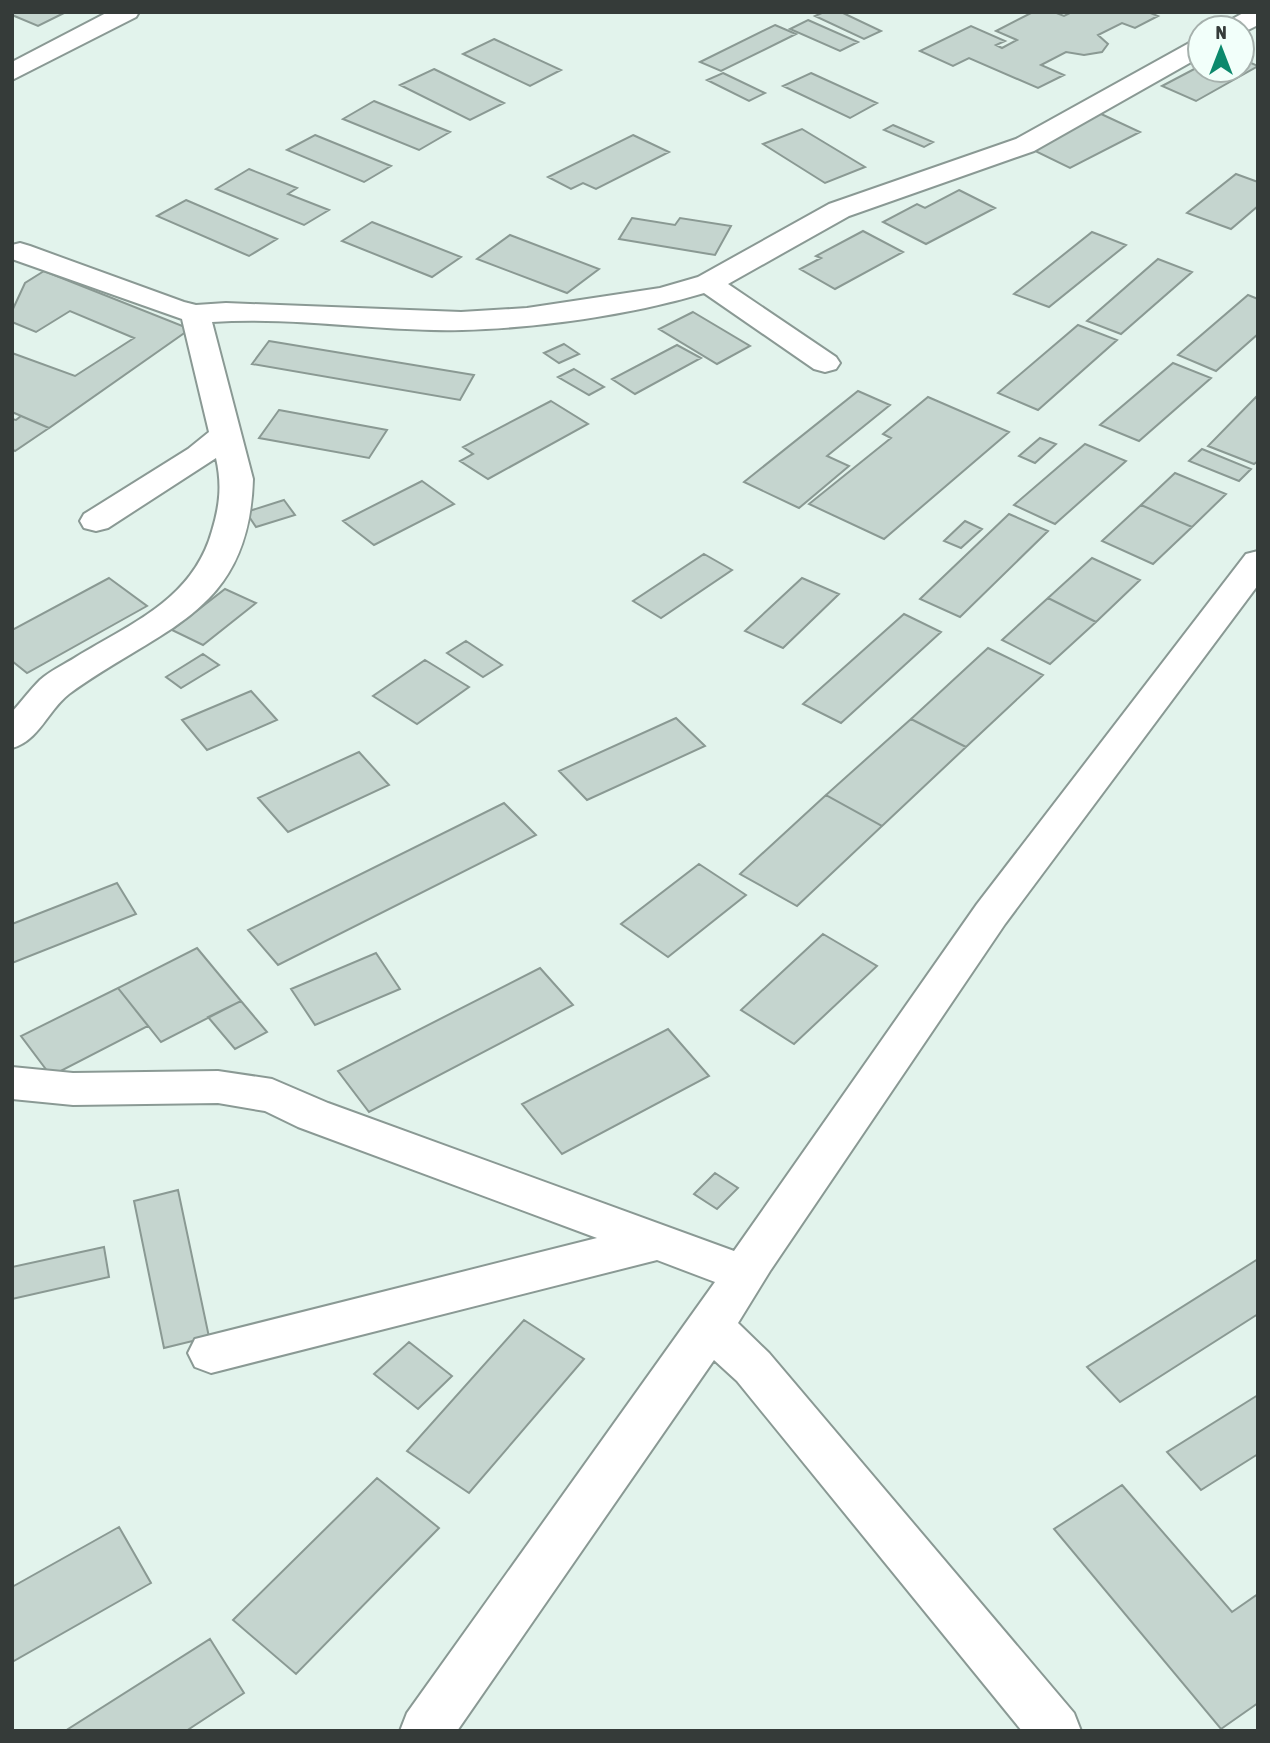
<svg xmlns="http://www.w3.org/2000/svg" width="1270" height="1743" font-family="'Asap Condensed',sans-serif">
<style>
.building{fill:#c5d5cf;stroke:#8a9993;stroke-width:2}
.lines{fill:none;stroke-linecap:round;stroke-linejoin:round}
.minor-casing{stroke:#8a9994;stroke-width:4}
.minor{fill:#fff;fill-rule:evenodd}
</style>
<rect width="100%" height="100%" fill="#e2f3ec"/>
<!-- building -->
<path class="building" d="M12,12h54l-28,14 -26,-11z
M824,12h17l40,19 -17,8 -49,-23z
M1033,12h21l10,4 8,-4h76l10,4 -23,12 -13,-5 -24,12 10,9 -6,8 -18,3 -18,-3 -25,13 23,10 -26,13 -69,-30 -16,8 -33,-15 51,-25 34,15 -9,4 6,3 15,-8 -21,-9z
M808,20l50,22 -18,9 -50,-22z
M775,25l21,9 -75,37 -21,-9z
M494,39l67,31 -31,16 -67,-32z
M1242,59l16,7 -62,35 -34,-15 38,-20v4h42z
M434,69l70,34 -34,17 -70,-35z
M723,73l42,20 -16,8 -42,-21z
M811,73l66,30 -27,15 -67,-32z
M374,101l76,31 -31,18 -76,-31z
M1099,113l41,19 -70,36 -41,-20z
M893,125l40,17 -9,5 -40,-17z
M802,129l63,38 -40,16 -62,-39z
M315,135l76,31 -27,16 -77,-32z
M633,135l36,17 -73,37 -13,-6 -12,6 -23,-12z
M249,169l48,19 -9,6 41,16 -25,15 -88,-36z
M1236,174l22,8v24l-27,23 -44,-16z
M959,190l36,18 -69,36 -43,-22 34,-18 8,4z
M186,200l91,39 -28,17 -92,-40z
M632,218l43,7 5,-7 51,8 -16,29 -96,-16z
M372,222l89,35 -29,20 -90,-36z
M863,231l40,21 -68,37 -35,-20 21,-11 -5,-2z
M1092,232l34,13 -77,62 -35,-13z
M510,235l89,34 -32,24 -90,-34z
M1158,259l34,13 -71,62 -34,-13z
M44,271l146,58 -141,99 -37,-16v-59l63,23 59,-38 -64,-27 -34,21 -24,-10v-11l13,-28z
M1248,295l10,4v35l-42,37 -38,-16z
M693,312l57,34 -33,18 -58,-35z
M1078,325l39,15 -79,70 -40,-17z
M269,341l205,34 -14,25 -208,-36z
M564,344l15,10 -20,9 -15,-10z
M677,345l24,13 -66,36 -23,-15z
M1173,363l38,15 -72,63 -39,-16z
M574,369l30,18 -15,8 -31,-18z
M858,391l32,14 -63,51 22,10 -50,42 -55,-26z
M1257,396l1,65 -4,3 -46,-18z
M928,397l81,35 -125,107 -75,-35 82,-66 -8,-4z
M551,401l37,23 -100,55 -28,-18 13,-7 -10,-7z
M279,410l108,20 -18,28 -110,-20z
M21,416l28,12 -34,23 -3,-2v-30l4,1z
M1040,438l16,6 -21,19 -16,-7z
M1085,444l41,17 -71,63 -41,-19z
M1202,449l49,20 -12,12 -50,-20z
M1175,473l51,21 -34,33 -51,-22z
M422,481l32,23 -80,41 -31,-24z
M284,500l11,15 -39,12 -10,-15z
M1141,505l51,22 -39,37 -51,-23z
M1009,514l39,17 -88,86 -40,-18z
M965,521l17,8 -21,19 -17,-7z
M704,554l28,16 -71,48 -28,-17z
M1092,558l48,22 -44,42 -48,-24z
M109,578l38,28 -120,67 -15,-12v-31z
M802,578l37,16 -56,54 -38,-17z
M225,589l31,14 -53,42 -31,-15z
M1048,598l48,24 -46,42 -48,-24z
M904,614l37,18 -100,91 -38,-19z
M466,641l36,24 -19,12 -36,-24z
M988,648l55,27 -77,72 -55,-28z
M203,654l16,11 -38,23 -15,-11z
M425,660l44,27 -52,37 -44,-28z
M251,691l26,29 -70,30 -25,-30z
M676,718l29,28 -118,54 -28,-29z
M911,719l55,28 -84,79 -56,-31z
M359,752l30,33 -101,47 -30,-34z
M826,795l56,31 -85,80 -57,-32z
M504,803l32,32 -258,130 -30,-35z
M699,864l47,31 -78,62 -47,-33z
M117,883l19,31 -124,49v-39z
M823,934l54,32 -83,78 -53,-34z
M197,948l44,53 -80,41 -43,-54z
M376,953l24,36 -85,36 -24,-36z
M540,968l33,37 -204,107 -31,-41z
M118,988l30,38 -97,50 -30,-40z
M241,1001l26,31 -32,17 -27,-32z
M668,1029l41,47 -147,78 -40,-50z
M715,1173l23,15 -21,21 -23,-15z
M178,1190l31,147 -45,11 -30,-147z
M104,1247l5,30 -97,22v-32z
M1258,1259v55l-138,88 -33,-35z
M524,1320l60,39 -115,134 -62,-42z
M409,1342l43,34 -34,33 -44,-35z
M1258,1395v59l-57,36 -34,-38z
M377,1478l62,50 -143,146 -63,-54z
M1122,1485l110,127 26,-18v109l-37,26 -167,-200z
M119,1527l32,56 -139,79v-75z
M210,1639l34,54 -58,38h-121z"/>
<g class="lines">
<defs>
<path id="minor" d="M108,12h31l-3,5 -124,63v-18z
M1245,12h13v13l-16,8v-5h-20l3,-5z
M1200,39v18l-166,94 -185,65 -121,68 108,73 4,6 -4,6 -11,3 -11,-3 -110,-76c-74,22 -165,35 -242,37 -83,2 -167,-14 -250,-8l41,157c-4,136 -93,148 -184,215 -21,16 -30,47 -57,54v-36c9,-10 18,-22 28,-32 10,-9 25,-16 36,-23 56,-34 117,-58 136,-126 8,-26 10,-47 4,-73l-108,70 -12,3 -12,-3 -4,-7 4,-7 104,-65 21,-17 -27,-113 -170,-60v-14l8,-2 10,3 154,56 12,3 30,-2 235,9 66,-4 133,-20 38,-11 131,-73 187,-65 175,-97z
M1258,551v34l-253,339 -235,347 -32,52 31,30 305,360 7,18h-59l-285,-350 -23,-21 -257,371h-57l7,-18 308,-431 -58,-22 -446,113 -16,-6 -7,-14 7,-14 402,-101 -299,-111 -33,-16 -47,-8 -145,2 -61,-6v-32l61,6 145,-2 54,8 56,24 406,148 243,-347 269,-350z"/>
</defs>
<!-- minor casing -->
<use href="#minor" class="minor-casing"/>
<!-- minor -->
<use href="#minor" class="minor"/>
</g>
<!-- border -->
<rect width="1270" height="1743" fill="none" stroke="#353b39" stroke-width="28"/>
<!-- north arrow -->
<g transform="translate(1221 49)"><circle r="33" fill="#f2fffa" stroke="#a6b1ad" stroke-width="2"/>
<path d="M0-5L12 26L0 18L-12 26Z" fill="#0c896c"/>
<text y="-10" font-size="19" font-weight="bold" text-anchor="middle" fill="#353b39">N</text>
</g>
</svg>
